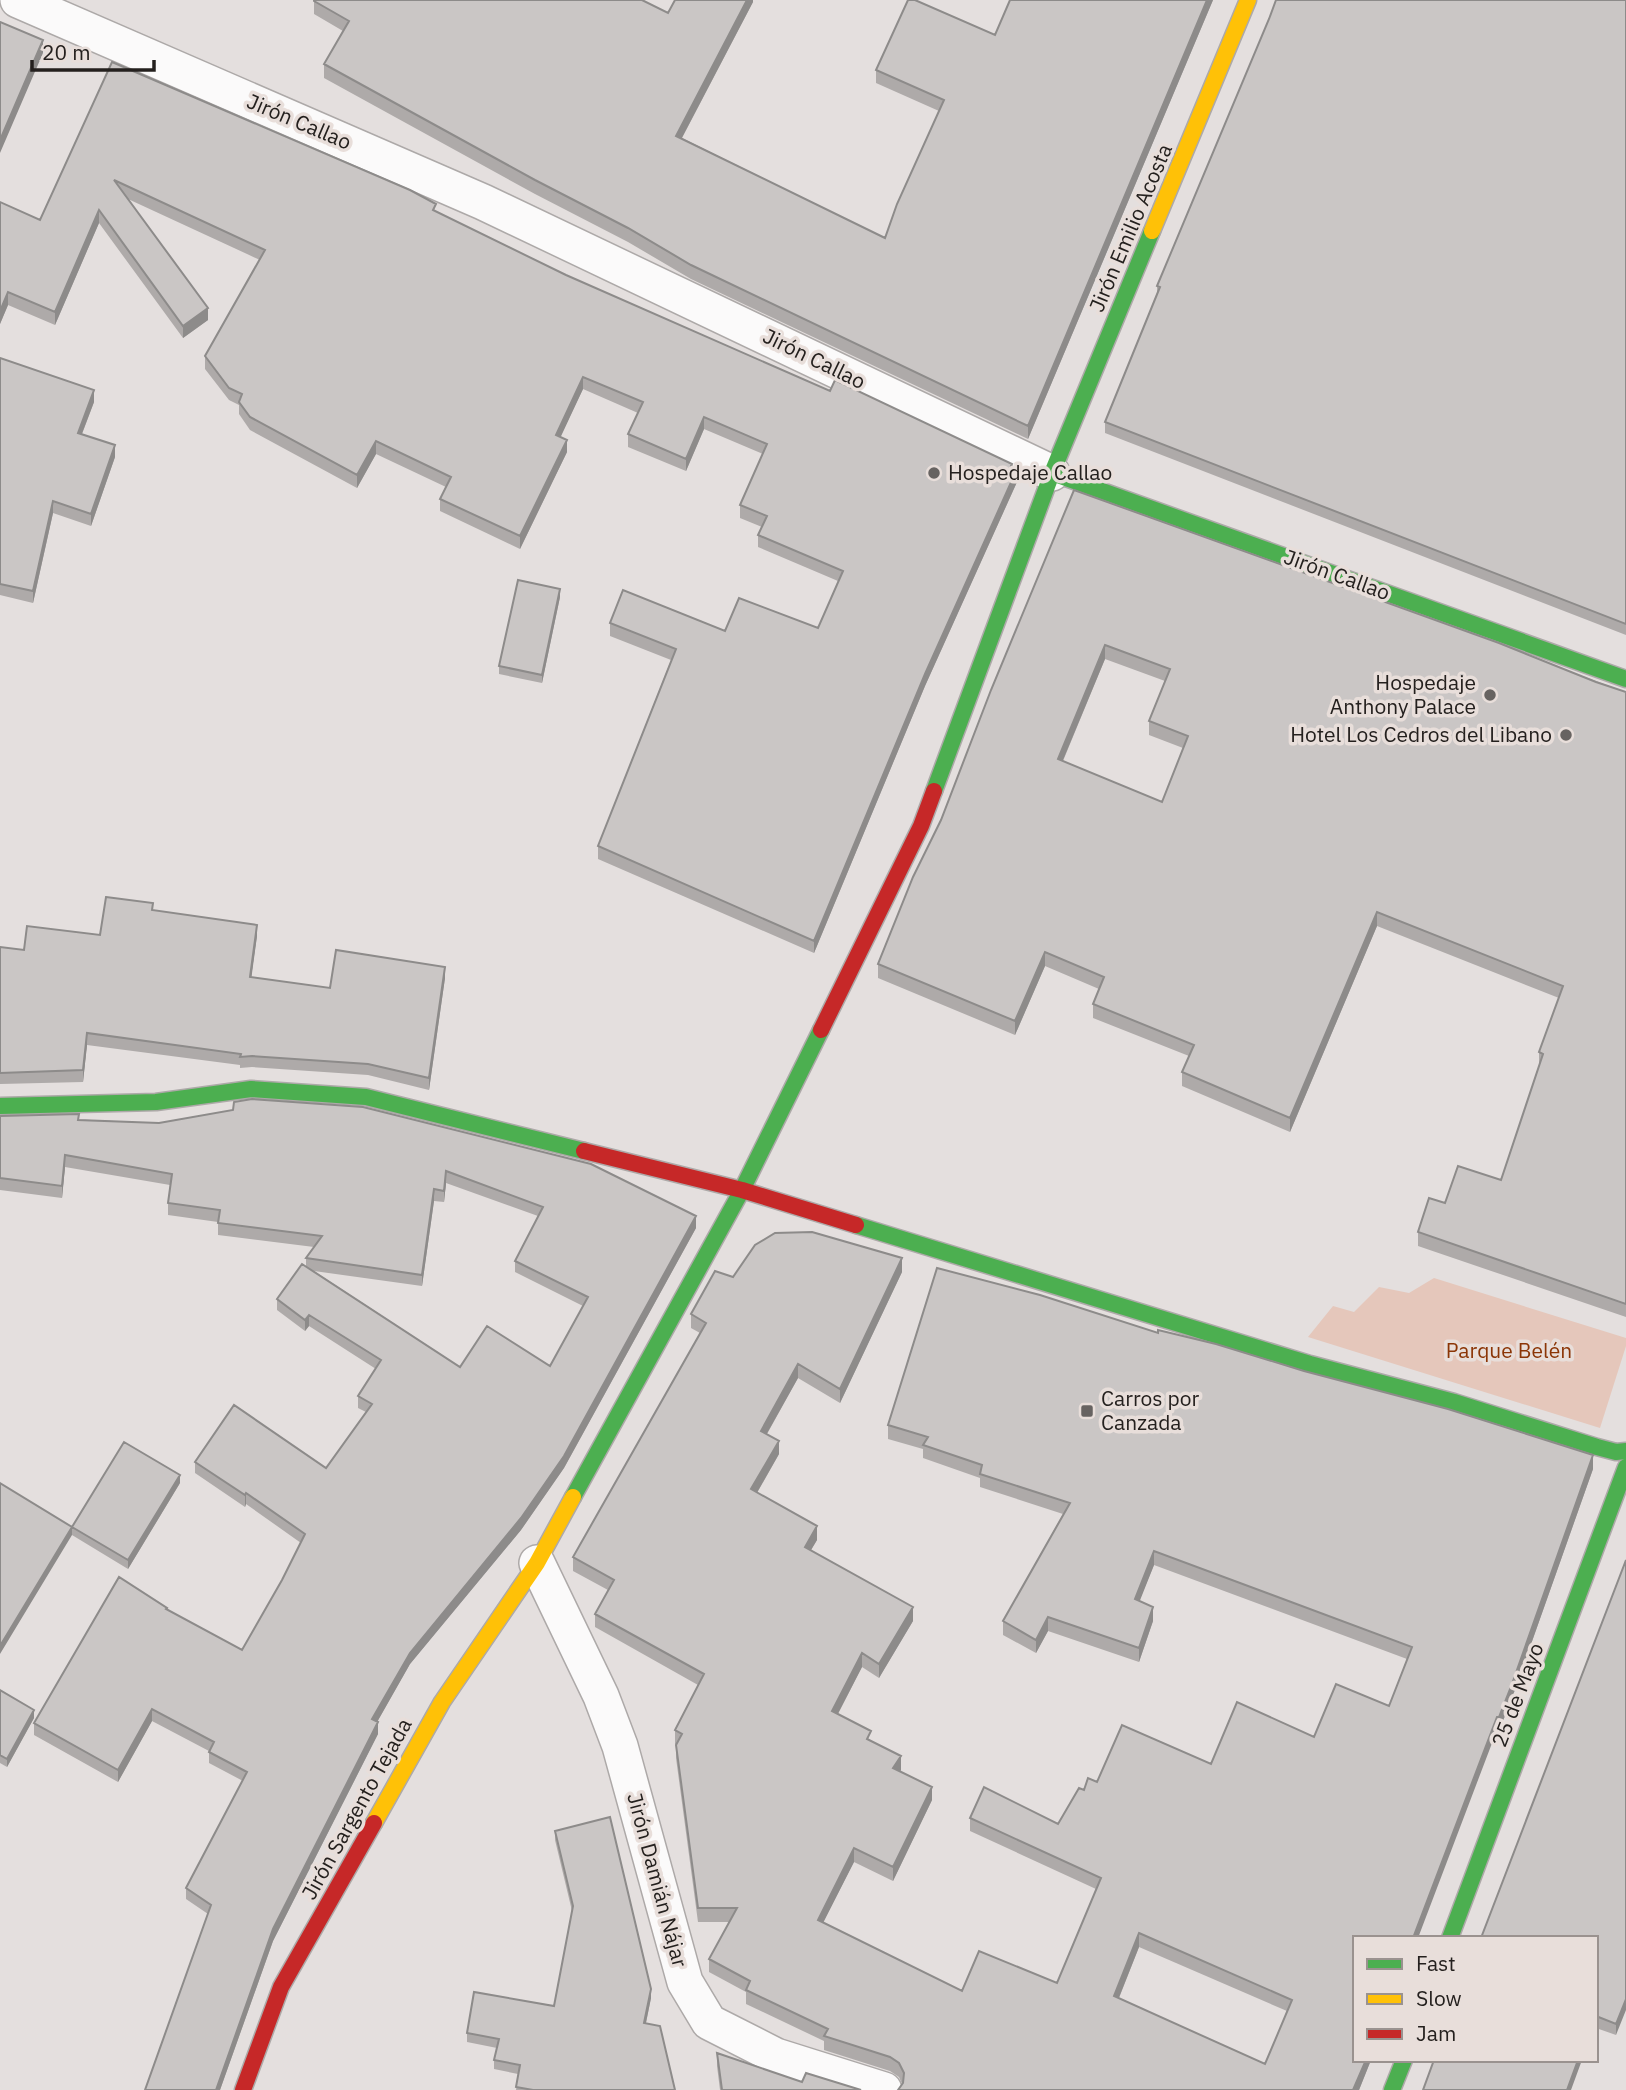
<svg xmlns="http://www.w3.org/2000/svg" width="1626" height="2090" font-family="'IBM Plex Sans',sans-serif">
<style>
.green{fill:#e5c7bb}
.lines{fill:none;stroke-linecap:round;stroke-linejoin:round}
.street-casing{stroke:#ada9a8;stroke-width:38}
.fast-casing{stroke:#ada9a8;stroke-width:19}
.slow-casing{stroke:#ada9a8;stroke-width:19}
.jam-casing{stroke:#ada9a8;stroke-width:19}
.street{stroke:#fbfafa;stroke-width:35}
.fast{stroke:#4caf50;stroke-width:16}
.slow{stroke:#ffc107;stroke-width:16}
.jam{stroke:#c62828;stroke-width:16}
.wall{fill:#aeaaa9;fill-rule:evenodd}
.shaded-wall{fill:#8d8b8a}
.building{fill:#cac6c5;stroke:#8d8b8a;stroke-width:2;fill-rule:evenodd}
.poi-dot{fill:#676361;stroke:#e8deda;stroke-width:2.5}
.labels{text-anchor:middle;stroke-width:7;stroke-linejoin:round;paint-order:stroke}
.street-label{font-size:21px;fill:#24201e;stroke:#e8deda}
.poi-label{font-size:21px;fill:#24201e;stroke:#e8deda;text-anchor:start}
.park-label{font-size:21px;fill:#8b3506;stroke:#e8deda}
</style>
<rect width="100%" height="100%" fill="#e4dfde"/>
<!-- green -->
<path class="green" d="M1434,1278l192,60v8l-26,82 -292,-91 25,-31 21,6 25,-25 30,6z"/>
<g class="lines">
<defs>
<path id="street" d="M18,0l465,202 569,271
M537,1563l64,133 19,50 65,236 24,40 67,34 108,34"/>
<path id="fast" d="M1052,473l574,206
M934,791l118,-318 100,-242
M0,1106l156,-4 95,-13 115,8 218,54
M856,1225l454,139 144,38 143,45 19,5 10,-1
M573,1497l169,-307 79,-160
M1450,1938l176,-471
M1392,2090l12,-30"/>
<path id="slow" d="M1152,231l96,-231
M374,1823l68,-121 95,-139 36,-66"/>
<path id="jam" d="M821,1030l100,-204 13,-35
M584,1151l158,39 114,35
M243,2090l38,-103 93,-164"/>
</defs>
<!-- street casing -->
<use href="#street" class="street-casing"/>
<!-- fast casing -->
<use href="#fast" class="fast-casing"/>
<!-- slow casing -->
<use href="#slow" class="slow-casing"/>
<!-- jam casing -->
<use href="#jam" class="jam-casing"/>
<!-- street -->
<use href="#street" class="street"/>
<!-- fast -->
<use href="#fast" class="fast"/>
<!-- slow -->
<use href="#slow" class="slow"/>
<!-- jam -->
<use href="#jam" class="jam"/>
</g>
<!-- wall -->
<path class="wall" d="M753,0v2l-71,136 203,100 54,-127 -63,-28v-13l119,-35 91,-35h127l-185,439 -337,-160 -63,-37 -93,-48 -211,-116v-14l19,-33 -29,-17v-13l354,12z
M1626,0v635l-521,-202v-11l52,-129v-7l112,-267z
M112,62l324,150 130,63 264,116 182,76 5,15 -92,204 -111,267 -216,-94v-13l73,-186 -61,-24v-13l115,8 93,-3 20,-47 -80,-34v-12l4,-8 -22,-9v-13l23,-51 -59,-25 -18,42 -58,-24v-13l10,-21 -55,-24 -23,48 7,15 -47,97 -80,-38v-12l6,-12 -70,-33 -19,34 -107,-58 -11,-16v-9l-10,-5 -24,-31v-13l55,-96 -132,-61 80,121 -25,18 -84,-115 -44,102 -47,-20 -8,19v-122l40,18z
M0,358l94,44 -12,32 33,23 -24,69 -38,-13 -20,90 -33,-8z
M1074,490l552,202v625l-208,-71v-14l27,-29 56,-23 38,-114v-14l20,-54 -182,-72 -87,206 -108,-46v-14l7,-16 -96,-38v-14l6,-15 -54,-23 -30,69 -137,-57v-14l63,-144zM1105,659l60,22 -16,40v14l34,13 -21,54 -99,-41z
M560,597l-18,86 -43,-9v-8z
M153,910l104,26 -6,41 79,11 115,-10 -16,112 -61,-15 -116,-8 -12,1v-3l-153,-20 -4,37 -83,2v-137l24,3 76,-15z
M233,1110l463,118 -132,240 -43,62 -111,134 -33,58 1,12 -105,207 -53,149h-75l63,-176 -22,-15v-11l57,-107 -34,-18v-12l-57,-30 -34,61 -84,-47v-12l133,-113 75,40 40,-70 19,-37 -55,-39 -1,3 -50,-34v-11l131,6 40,-56 -8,-4v-12l18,-27 -67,-43 -4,5 -28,-21v-11l29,-33v-8l8,-11 -96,-12v-13l-50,-7v-12l2,-18 -105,-18 -3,31 -62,-8v-74l159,7zM446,1183l92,33 -23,45v11l68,34 -33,60 -90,1 -146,-96 108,15 12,-85 10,1z
M902,1272l-62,131 -42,-25 -31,56 12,20 -22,39 60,47 -6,10 102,71 -34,57 -17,-11 -24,47 33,27 30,29 -1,1 32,29 -39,81 -39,-19 -31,60 139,69 95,-8 39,-94 -126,-58v-13l88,6 26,-34 13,-8 114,-18 103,-27 75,-31 18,-47 -253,-94 -15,36 14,20 -14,41 -91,-31 -12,22 -33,-18v-14l60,-107 -83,-27v-9l-57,-20v-9l-35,-10v-14l705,44 -81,229 -13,33 -2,-1 -142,330h16l-12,30h-461l4,-6 -3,-7 -9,-6 -66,-21v-9l-78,-37v-12l-37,-20v-13l20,-37h-31l-22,-164v-14h-1v-14l23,-45 -103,-58v-13l13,-24 -35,-19v-14l127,-224 -9,-5v-14l42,-37zM1139,1947l148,64 -22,53 -146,-66z
M180,1483l-52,86 -56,-34v-8z
M1626,1560l-10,475 -20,-7v-90z
M0,1690l34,28 -27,49 -7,-4z
M555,1831l96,167 -5,25 29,67h-159l2,-16 -24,-5v-9l3,-12 -30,-6v-9l87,-27 18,-95 -17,-71z
M717,2053l85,29 59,8h-141l-3,-24z"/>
<!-- shaded-wall -->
<path class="shaded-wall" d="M747,0h6v2l-77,147v-13z
M1207,0h6l-185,439v-13z
M43,40v13l-43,100v-13z
M99,210v13l-44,102v-13z
M8,292v13l-8,19v-13z
M208,308v12l-25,18v-12z
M583,377v12l-27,58v-12z
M94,390v12l-16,42v-11z
M704,417v12l-18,42v-12z
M567,440v12l-47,97v-13z
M376,441v13l-19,34v-13z
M115,445v12l-24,69v-12z
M1017,469v13l-92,204 -111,267v-12l111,-267z
M53,501v12l-20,90v-12z
M560,589v8l-18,86v-8z
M1105,645v14l-47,113v-13z
M1377,912v14l-87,206v-14z
M257,925v11l-7,52v-11z
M1045,952v14l-30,69v-14z
M445,967v11l-16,112v-12z
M87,1033v12l-4,37v-12z
M65,1155v12l-3,31v-12z
M446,1171v12l-2,19v-11z
M434,1189v12l-12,85v-11z
M696,1216v12l-132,240 -43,62 -111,134 -38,67v-12l38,-66z
M902,1258v14l-62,131v-14z
M309,1315v11l-4,5v-11z
M798,1364v14l-37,66v-13z
M779,1441v13l-28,49v-14z
M1593,1455v14l-81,229 -13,33v-14z
M180,1475v8l-52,86v-9z
M246,1493v11l-1,3v-12z
M817,1526v14l-12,20v-13z
M72,1527v8l-72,119v-8z
M1154,1551v14l-19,48v-14z
M913,1607v14l-34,57v-14z
M1153,1607v14l-14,41v-14z
M1048,1617v14l-12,22v-13z
M862,1653v14l-30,58v-14z
M152,1709v12l-34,61v-12z
M34,1710v8l-27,49v-8z
M1497,1717v13l-79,208h-5z
M378,1722v12l-105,207 -53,149h-4l57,-161z
M901,1756v14l-8,12v-14z
M932,1787v13l-39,81v-14z
M854,1848v14l-36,71v-13z
M1139,1933v14l-25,63v-14z
M651,1989v9l-7,34v-9z
M1626,1999v11l-10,25v-11z
M1366,2060h5l-12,30h-6z
M1578,2060h4l-11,30h-4z"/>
<!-- building -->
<path class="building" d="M314,0h328l26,13 7,-13h72l-71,136 209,102 12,-34 47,-104 -68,-30 32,-70h7l80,35 15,-35h197l-179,426 -337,-161 -63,-37 -93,-48 -211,-116 25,-43 -35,-20z
M1276,0h350v624l-521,-202 55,-135 -3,-1 112,-267z
M0,22l43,18 -43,100z
M112,62l298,128 26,14 -3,6 133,65 264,116 5,-11 177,84 -1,2 6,3 -92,205 -111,267 -216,-95 78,-197 -66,-26 13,-33 102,41 14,-33 79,30 25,-57 -85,-36 9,-19 -27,-11 27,-61 -63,-27 -18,42 -58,-25 15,-32 -60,-25 -27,58 11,5 -47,96 -80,-37 11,-22 -75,-36 -19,34 -107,-58 -11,-15 3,-8 -13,-6 -24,-32 60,-106 -151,-70 94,128 -25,18 -84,-116 -44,102 -47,-20 -8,19v-109l40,18z
M0,358l94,32 -16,43 37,12 -24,69 -38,-13 -20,90 -33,-7z
M1074,490l425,153 97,39 30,10v612l-208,-72 11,-34 16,5 13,-37 43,14 42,-126 -4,-2 24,-66 -186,-74 -87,206 -108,-46 12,-27 -101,-41 11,-27 -59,-25 -30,69 -137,-57 35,-87 28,-57 50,-130zM1105,645l65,24 -21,52 39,15 -26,66 -104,-43z
M518,580l42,9 -18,86 -43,-9z
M106,897l47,6 -1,7 105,15 -7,52 80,11 6,-38 109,17 -16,111 -61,-14 -116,-8 -12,1 1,-3 -154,-21 -4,37 -83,3v-126l24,3 3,-24 73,9z
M252,1099l111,8 228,57 105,52 -132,240 -43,62 -111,135 -38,66 6,3 -105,207 -57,161h-71l66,-185 -25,-17 61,-116 -38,-20 5,-10 -62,-33 -34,61 -84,-47 85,-146 48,31 -1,1 76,41 40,-70 23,-46 -59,-41 -1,2 -50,-33 39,-57 92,63 46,-64 -14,-8 23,-36 -72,-45 -4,5 -28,-21 25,-35 158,103 27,-41 63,40 38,-69 -73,-36 28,-54 -97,-36 -2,20 -10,-2 -12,86 -116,-17 16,-22 -104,-13 2,-13 -52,-7 4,-29 -107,-19 -3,31 -62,-8v-62l79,-2 -1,6 81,3 74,-13 1,-8z
M812,1232l90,26 -62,131 -42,-25 -37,67 18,10 -28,48 66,37 -12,21 108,60 -34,57 -17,-11 -30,58 39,20 -4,8 34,17 -8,12 39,19 -39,80 -39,-19 -36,72 144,71 17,-40 78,32 44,-105 -131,-60 14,-31 74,37 21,-36 5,2 4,-12 9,4 25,-57 89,39 26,-62 77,35 22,-53 53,22 23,-59 -258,-96 -19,48 18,8 -14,41 -91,-31 -12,23 -33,-19 67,-118 -90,-29 2,-9 -59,-20 5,-8 -40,-12 49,-157 103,27 118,38v-3l58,14 88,27 144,38 145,46 -81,229 -13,33h-2l-84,221h-58v122h11l-13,30h-455l5,-7 1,-10 -5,-10 -9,-6 -66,-21 4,-7 -82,-39 4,-9 -41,-22 28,-51h-39l-22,-163 6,-11 -7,-4 29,-56 -109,-60 19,-34 -41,-23 133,-234 -15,-9 24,-43 18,6 22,-32 20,-12zM1139,1933l153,67 -27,64 -151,-68z
M124,1442l56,33 -52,85 -56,-33z
M0,1483l72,44 -72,119z
M1626,1560v439l-10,25 -20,-8v-78h-115z
M0,1690l34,20 -27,49 -7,-4z
M610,1817l41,172 -7,34 16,3 15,64h-142l-17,-3 4,-22 -26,-5 5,-21 -32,-6 7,-41 80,14 19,-100 -18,-75z
M717,2053l85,29 4,-9 55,17h-139z
M1434,2060h144l-11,30h-144z"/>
<!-- markers -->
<g class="poi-dot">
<circle cx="934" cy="473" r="7"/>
<circle cx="1490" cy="695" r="7"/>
<circle cx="1566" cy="735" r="7"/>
<rect x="1080" y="1404" width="14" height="14" rx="3.5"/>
</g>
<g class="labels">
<!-- street labels -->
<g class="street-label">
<text transform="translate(299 122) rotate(23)" y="7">Jirón Callao</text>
<text transform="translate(1131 228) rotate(-67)" y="7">Jirón Emilio Acosta</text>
<text transform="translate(814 359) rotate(26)" y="7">Jirón Callao</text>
<text transform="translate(1337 575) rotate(20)" y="7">Jirón Callao</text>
<text transform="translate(1518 1695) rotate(-69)" y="7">25 de Mayo</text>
<text transform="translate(357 1809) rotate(-61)" y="7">Jirón Sargento Tejada</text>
<text transform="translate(657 1880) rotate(75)" y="7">Jirón Damián Nájar</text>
</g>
<!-- poi labels -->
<g class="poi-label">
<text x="948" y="480">Hospedaje Callao</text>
<text x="1476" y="690" text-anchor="end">Hospedaje<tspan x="1476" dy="24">Anthony Palace</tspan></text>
<text x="1552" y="742" text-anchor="end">Hotel Los Cedros del Libano</text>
<text x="1101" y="1406">Carros por<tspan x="1101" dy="24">Canzada</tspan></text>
</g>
<!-- park labels -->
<g class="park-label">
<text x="1509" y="1358">Parque Belén</text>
</g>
</g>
<!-- legend -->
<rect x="1353" y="1936" width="245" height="126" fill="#e8deda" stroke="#9a928f" stroke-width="2"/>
<rect x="1367" y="1959" width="35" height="10" fill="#4caf50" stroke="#9a928f" stroke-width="2"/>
<text x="1416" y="1971" font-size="21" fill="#24201e">Fast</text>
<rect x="1367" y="1994" width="35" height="10" fill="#ffc107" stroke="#9a928f" stroke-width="2"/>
<text x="1416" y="2006" font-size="21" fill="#24201e">Slow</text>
<rect x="1367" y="2029" width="35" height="10" fill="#c62828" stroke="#9a928f" stroke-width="2"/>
<text x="1416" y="2041" font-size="21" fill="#24201e">Jam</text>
<!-- scale -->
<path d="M32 60v10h122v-10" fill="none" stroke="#24201e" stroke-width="3.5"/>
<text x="42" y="60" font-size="21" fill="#24201e" stroke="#e8deda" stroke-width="5" paint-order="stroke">20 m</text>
</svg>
